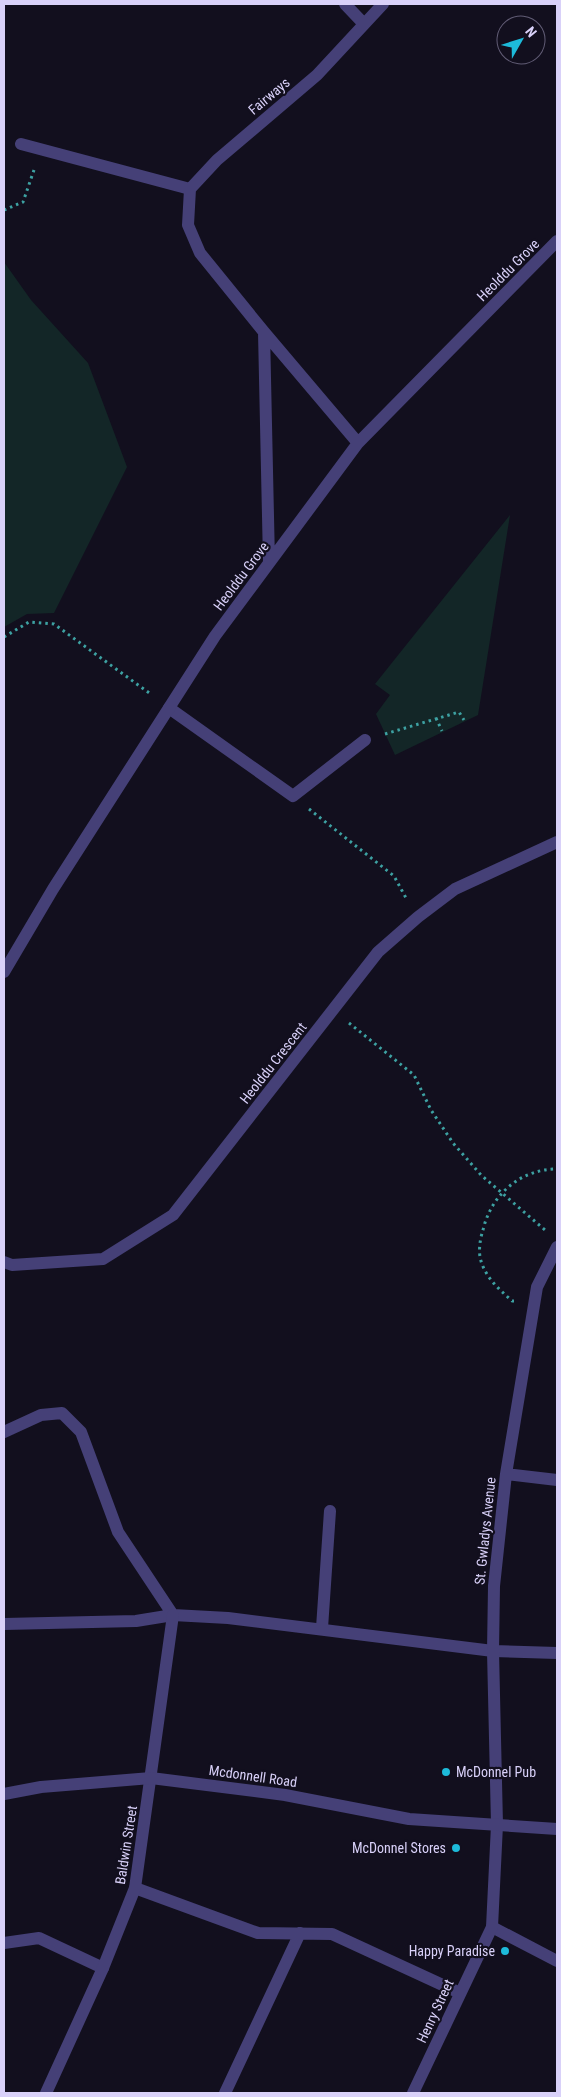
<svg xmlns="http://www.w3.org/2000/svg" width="561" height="2097" font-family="'Roboto Condensed',sans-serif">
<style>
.green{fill:#132627}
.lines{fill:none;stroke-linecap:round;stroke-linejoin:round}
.path{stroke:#3da1a2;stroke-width:3;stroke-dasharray:2.5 4;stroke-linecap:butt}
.service{stroke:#454077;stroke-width:12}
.minor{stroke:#454077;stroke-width:12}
.tertiary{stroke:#454077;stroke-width:12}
.poi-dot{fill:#1dbada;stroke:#120f1e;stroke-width:2}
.labels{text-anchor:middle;stroke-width:4.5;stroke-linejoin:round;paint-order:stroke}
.street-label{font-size:14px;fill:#d9d1f9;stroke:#120f1e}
.poi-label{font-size:14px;fill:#d9d1f9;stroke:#120f1e;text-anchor:end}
</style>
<rect width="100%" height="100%" fill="#120f1e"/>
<!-- green -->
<path class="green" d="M4,262l27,38 57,63 39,104 -73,146 -27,1 -23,13z
M510,515l-32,200 -83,40 -19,-41 14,-19 -15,-11z"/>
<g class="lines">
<!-- path -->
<path class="path" d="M4,210l19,-8 11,-32
M4,637l25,-15 25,2 98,71
M436,718l6,13
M385,734l74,-22 5,8
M309,809l85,67 12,22
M349,1023l65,52 17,35 22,33 28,32 64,55
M514,1301h-2c-13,-12 -26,-23 -31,-40 -3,-9 -1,-22 2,-31 8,-35 37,-61 74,-61"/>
<!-- service -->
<path class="service" d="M169,708l124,88 72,-56
M4,1432l37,-17 21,-2 19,19 37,100 55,83
M4,1624l132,-3 37,-6 55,3 265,33 64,2
M322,1628l8,-117
M135,1888l123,45 74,1 128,59
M492,1927l65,34
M4,1943l35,-5 64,30
M225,2093l75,-160"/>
<!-- minor -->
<path class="minor" d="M345,4l19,20
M21,144l169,45
M264,332l5,230
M358,443l-94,-111 -64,-79 -12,-28 2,-36 27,-29 100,-85 66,-71
M4,972l49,-83 162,-253 143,-193 199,-202
M4,1262l8,3 91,-6 70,-44 205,-263 40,-35 37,-28 102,-47
M506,1474l51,6
M46,2093l57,-125 32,-80 38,-273
M413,2093l79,-166 5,-102 -4,-174 1,-65 12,-112 31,-187 20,-40"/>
<!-- tertiary -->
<path class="tertiary" d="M4,1794l37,-7 110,-9 134,17 124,24 148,10"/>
</g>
<!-- markers -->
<g class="poi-dot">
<circle cx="446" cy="1772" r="5"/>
<circle cx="456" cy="1848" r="5"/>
<circle cx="505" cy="1951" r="5"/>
</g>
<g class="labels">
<!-- street labels -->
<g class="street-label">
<text transform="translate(269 96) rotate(-40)" y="5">Fairways</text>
<text transform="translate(508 270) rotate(-45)" y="5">Heolddu Grove</text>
<text transform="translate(241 576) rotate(-53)" y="5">Heolddu Grove</text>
<text transform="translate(273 1063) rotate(-52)" y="5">Heolddu Crescent</text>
<text transform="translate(485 1531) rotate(-84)" y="5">St. Gwladys Avenue</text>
<text transform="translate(253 1776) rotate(8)" y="5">Mcdonnell Road</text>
<text transform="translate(126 1845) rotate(-81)" y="5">Baldwin Street</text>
<text transform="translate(435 2011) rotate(-65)" y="5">Henry Street</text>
</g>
<!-- poi labels -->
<g class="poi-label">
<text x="456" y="1777" text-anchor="start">McDonnel Pub</text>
<text x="446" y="1853">McDonnel Stores</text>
<text x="495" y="1956">Happy Paradise</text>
</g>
</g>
<!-- border -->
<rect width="561" height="2097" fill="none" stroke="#d9d1f9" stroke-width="10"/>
<!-- north arrow -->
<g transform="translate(521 40) rotate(51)"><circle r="24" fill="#120f1e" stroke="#625d76"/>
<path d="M0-4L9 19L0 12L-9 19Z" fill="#1dbada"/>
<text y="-8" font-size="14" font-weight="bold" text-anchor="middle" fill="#d9d1f9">N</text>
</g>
</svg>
